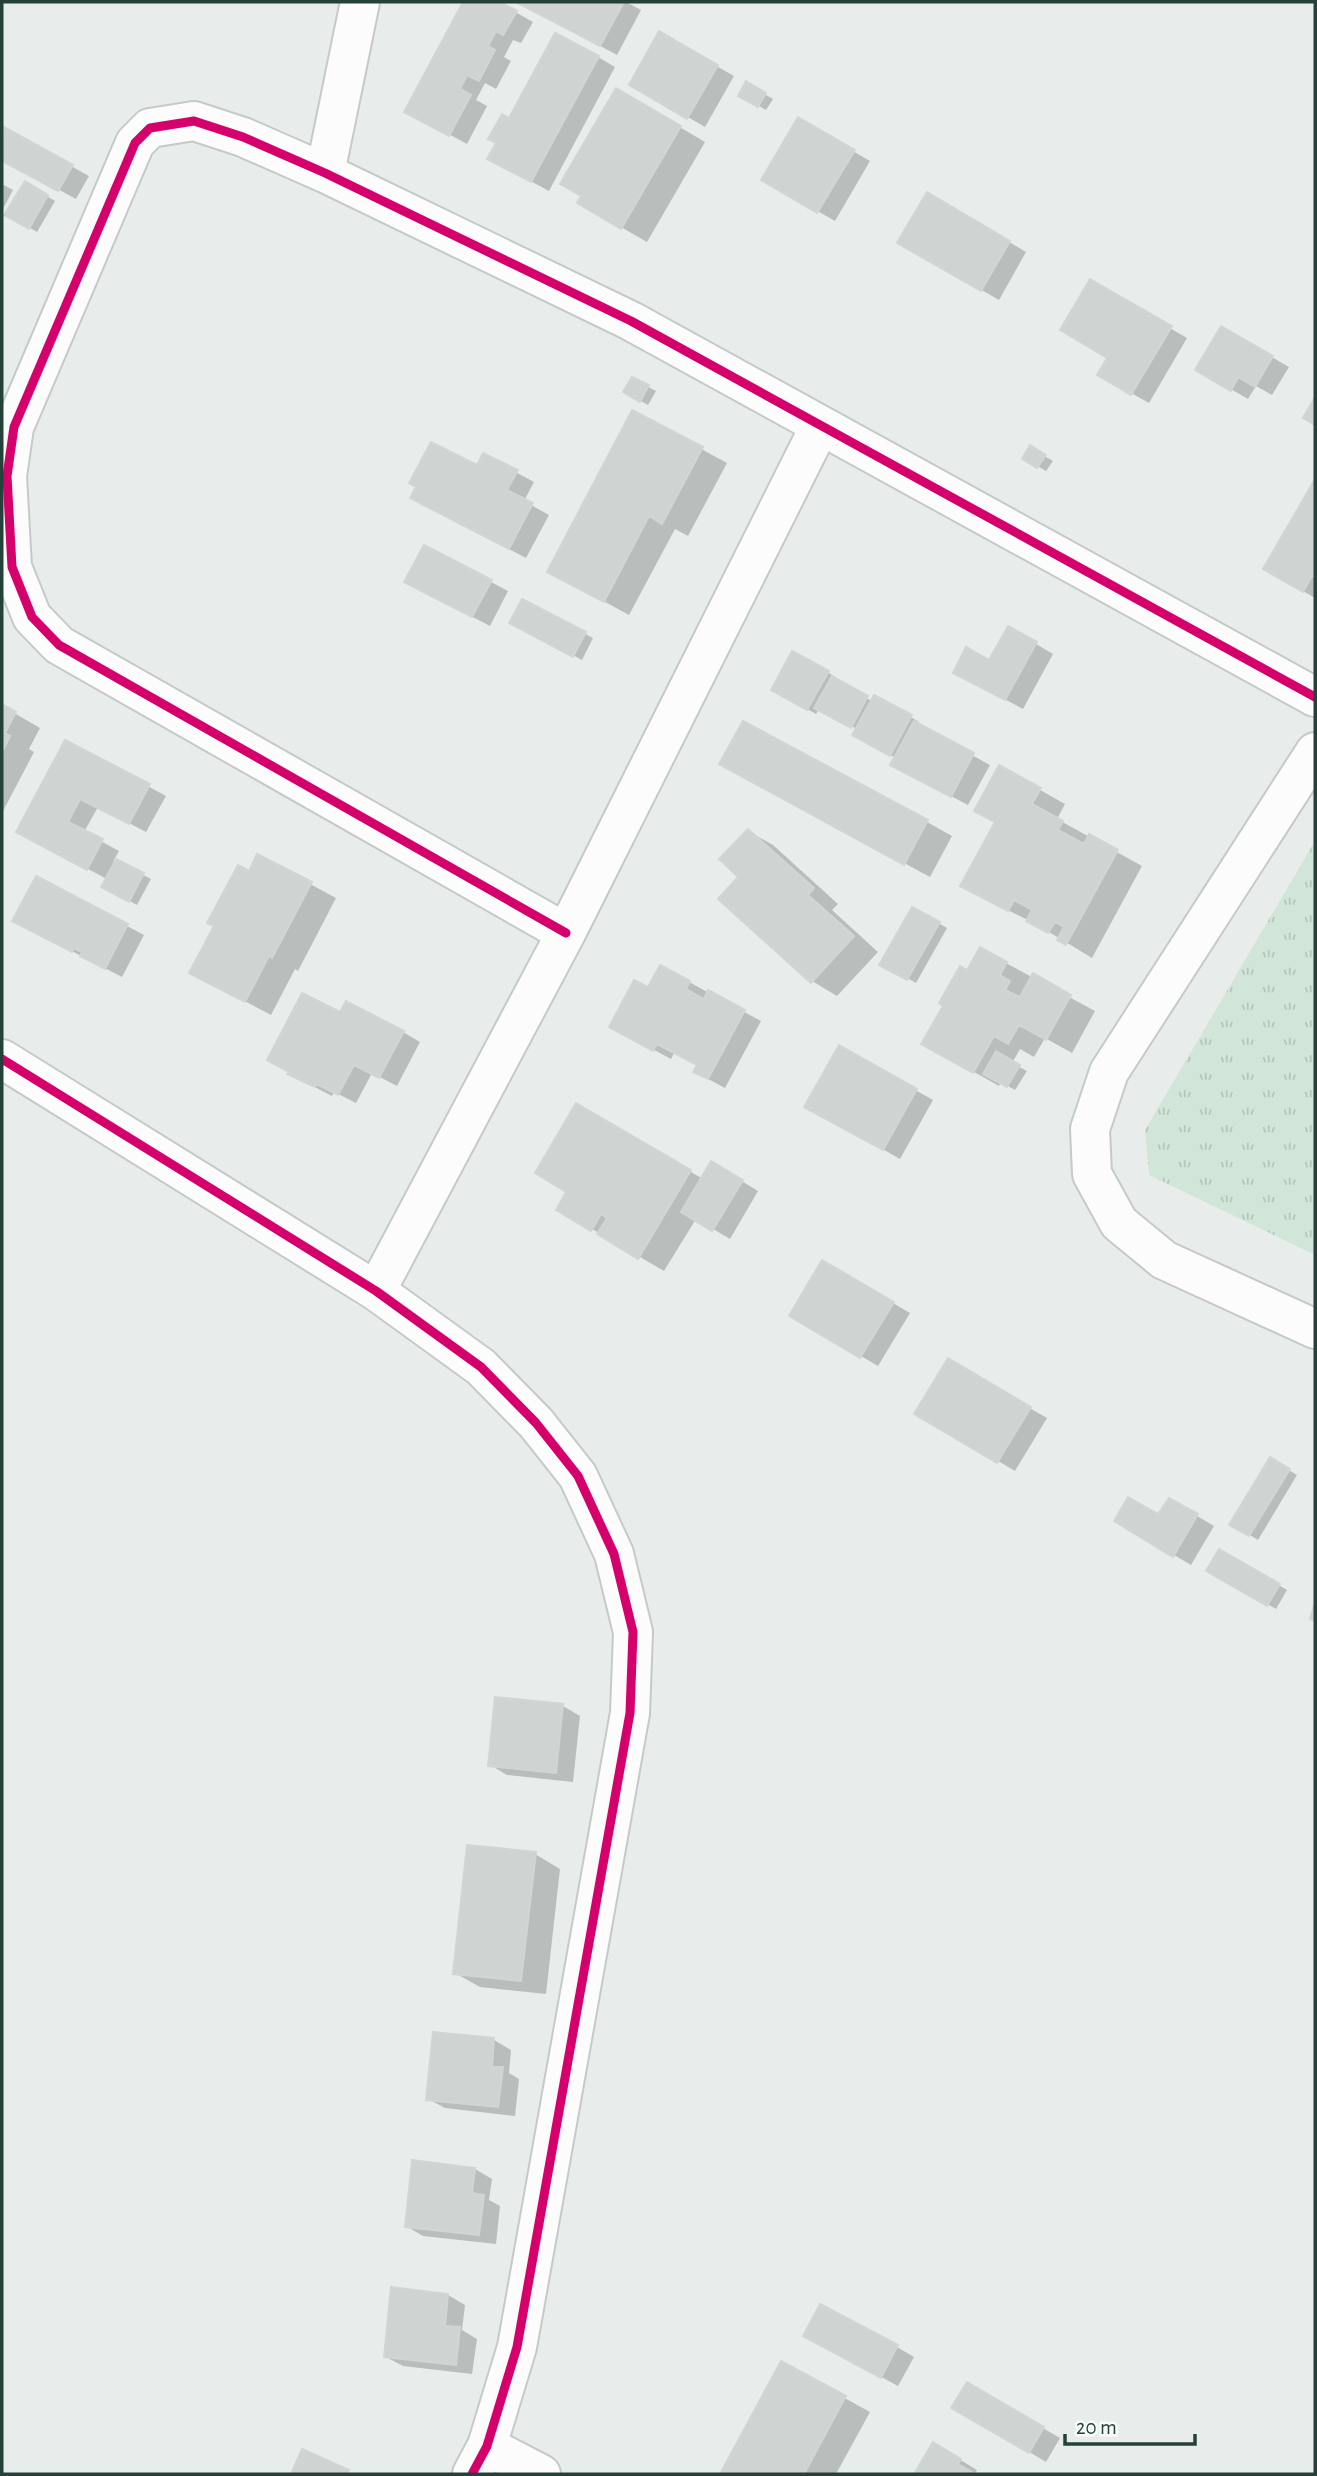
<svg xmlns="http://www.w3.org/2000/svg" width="1317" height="2476" font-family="'Alegreya Sans',sans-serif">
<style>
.grass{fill:url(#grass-tufts)}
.shadow{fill:#0003}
.building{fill:#cfd4d2;stroke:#d1d6d4;stroke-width:2}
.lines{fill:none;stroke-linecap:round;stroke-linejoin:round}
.street-casing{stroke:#c5cac8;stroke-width:42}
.street{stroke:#fcfcfc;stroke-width:38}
.cycleway-casing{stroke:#f7fbf9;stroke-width:13}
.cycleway{stroke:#d6006c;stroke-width:9}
</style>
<defs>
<pattern id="grass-tufts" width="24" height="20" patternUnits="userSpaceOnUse" patternTransform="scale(1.75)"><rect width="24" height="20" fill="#d1e6d8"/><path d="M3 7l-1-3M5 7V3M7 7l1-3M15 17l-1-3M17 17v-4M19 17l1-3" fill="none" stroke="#b3c6ba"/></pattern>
</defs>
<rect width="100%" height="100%" fill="#e8edeb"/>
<!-- grass -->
<path class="grass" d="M1315,841v414l-166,-80 -4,-45z"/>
<!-- shadow -->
<path class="shadow" d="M465,2h32l36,20 -12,21 -8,-3 -9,17 7,4 -15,28 -11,-6 -9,17 11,6 -20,38 -61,-33z
M518,2h108l15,8 -24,45z
M660,34l74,42 -29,51 -74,-43z
M598,57l17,10 -66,124 -43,-23 4,-48z
M747,84l26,15 -7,11 -26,-15z
M617,90l88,52 -58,100 -68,-39z
M799,120l71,41 -35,60 -72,-41z
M2,128l87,48 -13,23 -74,-40z
M25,183l30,18 -18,31 -30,-17z
M2,184l11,6 -11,21z
M928,194l98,58 -27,48 -99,-57z
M1090,282l97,56 -38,65 -50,-28 11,-18z
M1222,328l67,39 -17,28 -16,-9 -8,13 -50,-29z
M633,379l23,12 -8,14 -23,-13z
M633,412l94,51 -39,73 -13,-7 -46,86 -55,-30z
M1031,448l22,13 -7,10 -22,-13z
M484,455l50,27 -10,19 25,14 -23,43 -96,-51 47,-39z
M1315,482v116l-50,-29z
M491,582l17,9 -18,35 -67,-35z
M523,601l70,37 -11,22 -70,-38z
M1009,628l44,26 -30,55 -51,-27 18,-20z
M792,653l44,24 -1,3 37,21 2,-4 37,20 8,5 -2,3 73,40 -22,40 -59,-31 -13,-16 -42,-24 3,-5 -38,-20 -3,5 -43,-24z
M2,706l38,22 -11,21 5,3 -32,61z
M66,742l100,54 -20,36 -48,-25 -14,25 35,19 -5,9 37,19 -14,26 -26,-14 -4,-12 -72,-38z
M999,767l66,37 -8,15 85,47 -50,92 -58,-35 -47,-23 10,-78z
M746,778l181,44 25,14 -22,41z
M748,831l25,14 65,59 -6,6 46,42 -41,44 -25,-15 -72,-104z
M258,856l78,42 -38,73 -3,-2 -24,46 -55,-29 33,-113z
M37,878l107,57 -22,42 -91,-47z
M913,909l34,19 -31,55 -34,-19z
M980,949l115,62 -23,42 -27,-15 -11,19 -14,-8 -8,14 15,8 -12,19 -14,-8 -2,4 -75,-42z
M689,982l72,39 -36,67 -30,-16 4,-7 -25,-12 -3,6 -43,-23 21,-47z
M340,1014l63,18 17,10 -23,44 -25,-13 -16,30 -22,-11 -2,4 -25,-13z
M839,1047l94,53 -33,59 -93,-53z
M577,1105l126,74 9,-16 46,28 -28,48 -34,-20 -32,52 -106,-62 11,-18z
M823,1262l87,51 -32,53 -87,-51z
M948,1361l99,57 -32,53 -98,-58z
M1270,1459l27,16 -39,65 -26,-16z
M1170,1500l44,26 -23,39 -75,-44 43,-4z
M1220,1551l67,39 -11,19 -67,-39z
M563,1706l17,10 -7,66 -66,-7 -17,-10z
M535,1854l25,15 -14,125 -66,-7 -25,-14z
M494,2040l17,10 -2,23 10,6 -4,37 -70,-8 -17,-9z
M475,2169l17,10 -3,21 11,6 -4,38 -73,-8 -17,-10z
M393,2289l55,6 17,10 -3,25 15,9 -5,35 -69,-8 -17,-9z
M822,2345l75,2 17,10 -16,29z
M781,2363l89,49 -34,62h-114z
M968,2384l92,54 -14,24 -92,-55z
M934,2444l43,26 -2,4h-59z"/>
<!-- building -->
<path class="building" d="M463,2h37l17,9 -14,24 -7,-4 -8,15 7,4 -16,31 -12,-6 -7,14 11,6 -22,41 -45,-24z
M516,2h108l-24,44z
M659,31l59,34 -31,54 -58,-34z
M555,33l44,23 -68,126 -44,-23 9,-16 -8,-4 14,-25 7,4z
M746,81l20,12 -8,14 -20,-11z
M616,88l65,38 -60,103 -44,-26 4,-7 -21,-12z
M798,117l57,33 -38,63 -56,-33z
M2,126l71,39 -15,26 -56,-30z
M25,181l23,14 -19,34 -25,-14z
M927,192l83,49 -29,50 -84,-48z
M1090,279l82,47 -41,69 -34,-20 10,-17 -47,-28z
M1221,326l52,30 -18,31 -17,-10 -7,14 -36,-21z
M632,377l17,8 -9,17 -17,-10z
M1315,397v28l-12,-7z
M632,410l71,37 -41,77 -13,-8 -45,86 -57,-30z
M431,442l46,23 6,-12 35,17 -11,20 26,13 -24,46 -99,-51 6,-11 -7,-4z
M1030,445l16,10 -9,13 -15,-9z
M1315,479v98l-3,-1 -9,16 -40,-23z
M424,545l68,35 -20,37 -68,-35z
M522,599l64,33 -13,25 -64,-34z
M1008,626l29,16 -32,58 -52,-27 13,-26 23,13z
M792,651l37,20 -22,39 -36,-20z
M832,676l36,20 -17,32 -37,-20z
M874,695l38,20 -22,41 -38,-21z
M2,704l14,8 -11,21 5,3 -8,16z
M743,721l185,99 -24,45 -185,-101z
M914,721l60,32 -23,44 -61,-32z
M65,740l85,44 -21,40 -49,-25 -12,23 35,17 -16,31 -71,-38z
M999,765l42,23 -9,16 31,17 -5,9 26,14 5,-10 29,16 -52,95 -9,-5 7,-13 -9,-5 -7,11 -22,-12 6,-11 -18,-10 -6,11 -48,-25 35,-64 -21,-11z
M748,829l66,59 -6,7 46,41 -43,47 -93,-84 20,-22 -19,-18z
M257,854l55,28 -40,76 -3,-2 -24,46 -56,-29 25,-47 -7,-3 31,-58 11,6z
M116,859l28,14 -15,29 -28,-15z
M36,876l92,48 -23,45 -25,-13 2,-4 -8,-4 -2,4 -60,-31z
M912,907l28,15 -33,58 -28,-15z
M980,947l27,15 -7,13 10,6 -5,9 15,7 13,-24 38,22 -25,45 -27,-15 -11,19 -14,-8 -21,37 -52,-29 22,-38 -4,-3 21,-37 7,4z
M660,965l30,16 -4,8 18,10 4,-9 37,20 -37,69 -15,-7 4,-7 -40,-21 -4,7 -44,-24 25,-47 14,7z
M302,993l38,19 6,-11 58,30 -25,47 -25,-13 -16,30 -21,-11 -2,3 -28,-13 2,-2 -22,-12z
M839,1045l78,44 -34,61 -79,-43z
M996,1051l24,14 -13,22 -24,-13z
M576,1103l115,67 -53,89 -41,-25 10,-16 -6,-4 -10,17 -35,-21 10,-18 -31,-19z
M711,1161l32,19 -31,51 -31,-19z
M822,1260l72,42 -34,56 -71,-42z
M948,1358l83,49 -34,56 -83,-49z
M1270,1457l20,12 -41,67 -20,-11z
M1128,1497l30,17 11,-16 29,16 -25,43 -59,-36z
M1219,1549l61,35 -13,22 -61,-35z
M1315,1602v19l-5,-2z
M495,1697l68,7 -7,69 -68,-7z
M467,1845l69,7 -15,129 -68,-7z
M433,2032l61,6 -2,29h11l-5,40 -72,-7z
M412,2160l63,8 -3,25 12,2 -5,40 -74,-8z
M391,2287l57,7 -3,32 15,1 -4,38 -72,-8z
M820,2304l78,41 -17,33 -78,-42z
M781,2361l65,35 -42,78h-84z
M967,2382l77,45 -15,26 -78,-45z
M933,2442l28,17 -3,5 17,10h-61z
M302,2449l47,21 -2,4h-56z"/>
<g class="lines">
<defs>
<path id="street" d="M325,173l35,-171
M1315,752l-206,320 -19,57 2,45 27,49 45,37 151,69
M566,933l-507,-288 -27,-28 -20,-50 -5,-91 7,-49 121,-284 15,-15 44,-7 49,16 82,36 306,148 684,376
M2,1059l374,232 105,76 55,56 42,53 36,78 19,78 -3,81 -113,634 -30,99 -15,28
M376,1291l190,-358 254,-507
M487,2446l54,28"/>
</defs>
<!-- street casing -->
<use href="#street" class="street-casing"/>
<!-- street -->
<use href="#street" class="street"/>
<defs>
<path id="cycleway" d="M566,933l-507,-288 -27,-28 -20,-50 -5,-91 7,-49 121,-284 15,-15 44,-7 49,16 82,36 306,148 684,376
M2,1059l374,232 105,76 55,56 42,53 36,78 19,78 -3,81 -113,634 -30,99 -15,28"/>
</defs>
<!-- cycleway casing -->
<use href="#cycleway" class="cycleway-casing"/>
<!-- cycleway -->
<use href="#cycleway" class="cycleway"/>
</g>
<!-- border -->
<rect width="1317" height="2476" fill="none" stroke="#24423a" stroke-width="7"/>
<!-- scale -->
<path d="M1065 2434v10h130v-10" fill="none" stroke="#24423a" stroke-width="3.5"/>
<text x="1076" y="2434" font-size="21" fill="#24423a" stroke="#f7fbf9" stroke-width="5" paint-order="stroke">20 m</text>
</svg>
